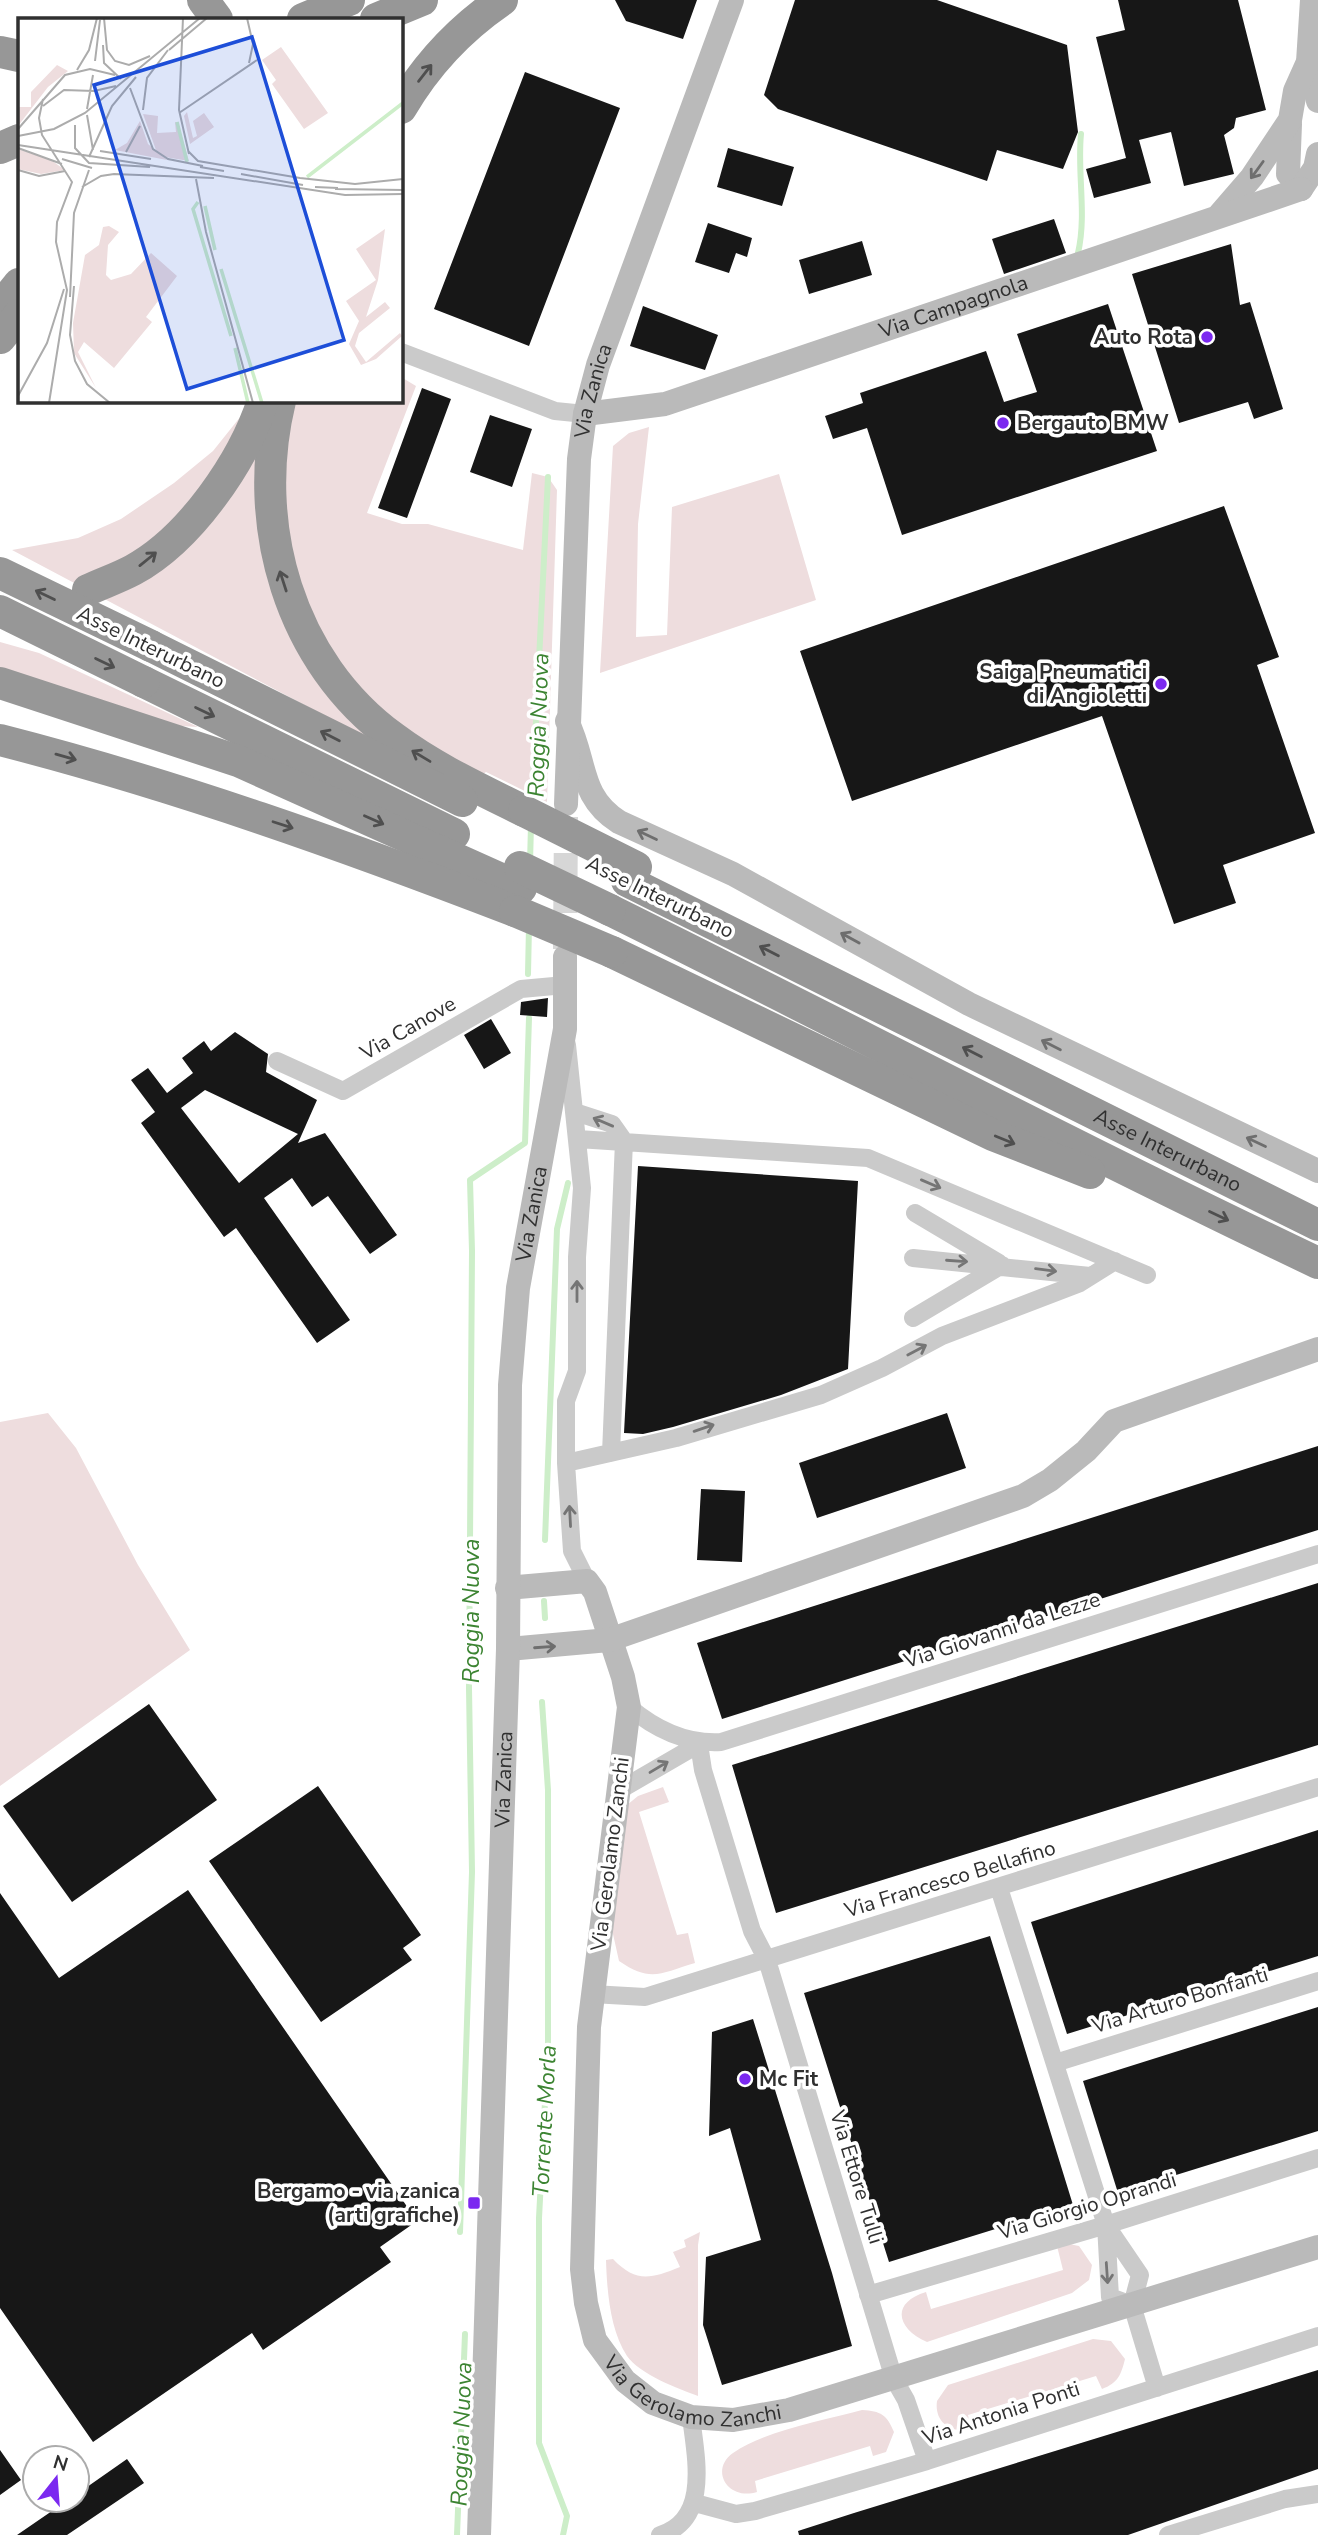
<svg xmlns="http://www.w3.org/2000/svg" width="1318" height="2535" font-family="'Nunito Sans',sans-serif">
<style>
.green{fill:#eeddde}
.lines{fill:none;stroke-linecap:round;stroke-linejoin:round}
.stream{stroke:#cdeec9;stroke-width:6}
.building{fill:#171717;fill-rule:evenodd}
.secondary-tunnel{stroke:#d6d6d6;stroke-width:24;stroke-dasharray:24 12;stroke-linecap:butt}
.street{stroke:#cacaca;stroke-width:18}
.secondary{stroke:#bababa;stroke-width:24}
.highway{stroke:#979797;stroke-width:32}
.highway-bridge{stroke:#979797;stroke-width:32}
.oneway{stroke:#4f4f4f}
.oneway2{stroke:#6e6e6e}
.oneway3{stroke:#757575}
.poi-dot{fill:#7b29f0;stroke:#fff;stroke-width:2.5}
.labels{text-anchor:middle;stroke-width:7;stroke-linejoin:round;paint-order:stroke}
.street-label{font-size:21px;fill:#303030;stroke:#fff}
.poi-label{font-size:21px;font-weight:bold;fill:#303030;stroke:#fff;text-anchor:end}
.water-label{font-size:23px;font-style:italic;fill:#3c8432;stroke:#fff}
.inset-river{fill:none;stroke:#cdeec9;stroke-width:3.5}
.inset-road{fill:none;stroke:#acacac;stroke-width:2}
.view{fill:#1d4ed8;fill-opacity:0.15;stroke:#1d4ed8;stroke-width:3.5}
.inset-edge{fill:none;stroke:#303030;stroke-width:3.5}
</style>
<rect width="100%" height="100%" fill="#fff"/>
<!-- green -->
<path class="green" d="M401,377l15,9 -49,127 35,11h26l95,26 9,-77 16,4 9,13 -10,312 -61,-30 -7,5 -101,-62 -57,-76 -34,-91 -6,-98 10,-49h110z
M253,401l12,142 115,202 -368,-195 66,-12 43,-19 53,-36 39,-32z
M649,427l-11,97 -2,113 31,-2 5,-128 107,-33 37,126 -216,73 13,-227 16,-13z
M0,642l39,11 159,74 -17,-1 -181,-57z
M48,1413l28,35 62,117 52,85 -190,136v-364z
M663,1787l6,15 -30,10 38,123 11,-2 7,30c-34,10 -44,20 -76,-2l-8,-36 16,-120 11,-9z
M700,2232l-2,13v151c-19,-7 -59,-22 -71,-40 -17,-26 -20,-65 -21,-96l7,-1c23,24 37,20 67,8l-7,-15 13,-5 -2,-7z
M1064,2243l15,3 13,19 -3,15 -17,13 -145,49c-30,-13 -37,-39 -1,-50l5,17 132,-39 -6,-24z
M1093,2339l18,2 14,18c-4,16 -7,24 -23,30l-6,-13 -128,39 3,14c-20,5 -37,-7 -34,-28l11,-16z
M862,2410c19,1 25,5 32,22l-8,20 -13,4 -3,-10 -115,35 2,11c-29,9 -48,-22 -24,-39 33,-23 90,-32 129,-43z"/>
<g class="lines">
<!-- stream -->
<path class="stream" d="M1078,253c9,-39 -1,-80 3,-119
M532,803l16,-326
M530,863l1,-38
M528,974l1,-48
M545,1540l12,-311 11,-46
M544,1601l1,17
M542,1702l6,88v254l-9,174v225l28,73 -4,19
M460,2232l12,-360 -3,-184 3,-437 -2,-71 55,-37 4,-125
M457,2535l8,-201"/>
</g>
<!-- building -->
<path class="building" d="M615,0h82l-14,39 -57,-18z
M795,0h142l130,45 11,87 -15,37 -66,-19 -10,31 -209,-72 -14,-14z
M1118,0h120l28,110 -30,8 -2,10 -10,7 10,39 -50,12 -13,-54 -32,8 12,43 -57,15 -8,-29 40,-11 -30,-121 29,-7z
M525,72l95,36 -91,238 -95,-37z
M728,148l66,19 -12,39 -65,-19z
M1054,219l12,34 -62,21 -12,-35z
M708,223l44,15 -5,19 -11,-4 -7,20 -34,-11z
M862,241l10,34 -63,19 -10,-34z
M1231,244l9,61 10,-3 33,107 -29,10 -6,-17 -69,21 -47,-149z
M1108,304l49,147 -255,84 -35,-107 -34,11 -8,-23 38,-13 -3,-10 126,-42 18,51 33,-10 -20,-58z
M643,306l75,29 -13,35 -75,-24z
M422,388l29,11 -44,119 -29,-10z
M490,415l42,14 -20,58 -42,-15z
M1224,506l55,151 -22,8 58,168 -92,32 13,38 -62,21 -72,-208 -250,85 -52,-150z
M548,998l-1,19 -27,-2 1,-13z
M491,1019l20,34 -27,16 -20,-34z
M235,1032l33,22 -2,18 51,28 -19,43 27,-10 72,102 -27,19 -42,-58 -16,11 -20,-29 -28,20 86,122 -33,23 -81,-115 -12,9 -83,-114 14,-11 -24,-32 17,-12 19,25 26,-20 -11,-15 22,-17 7,10zM205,1090l93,44 -59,49 -58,-75z
M638,1166l220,15 -10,188 -67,26 -108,32 -30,7 -19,-1z
M947,1413l19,55 -149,50 -18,-55z
M1318,1446v84l-596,189 -25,-76z
M701,1489l44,2 -3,71 -45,-2z
M1318,1583v162l-542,168 -44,-148z
M149,1704l68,96 -145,102 -69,-96z
M318,1786l103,149 -18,13 9,12 -91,62 -112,-161z
M1318,1830v126l-251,78 -36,-112z
M188,1890l229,331 -37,26 11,15 -128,88 -11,-17 -159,109 -93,-134v-415l59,85z
M990,1936l83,269 -184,57 -85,-269z
M1318,2007v124l-200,62 -35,-112z
M753,2019l79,254 20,73 -130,39 -19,-60 3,-68 55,-17 -31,-112 -21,8 3,-104z
M1318,2370v99l-190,66h-329l-1,-4 56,-18z
M0,2450l21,30 -21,15z
M127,2459l17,24 -77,52h-50l51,-35h9v-6z"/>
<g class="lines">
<!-- secondary-tunnel -->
<path class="secondary-tunnel" d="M565,949l1,-132"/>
<!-- street -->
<path class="street" d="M401,352l154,59 30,3
M567,1045l15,143 -5,69v114l-11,30v62l6,88 15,30
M277,1061l66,30 178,-102 44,-4
M575,1112l37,12 12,17 -13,312
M578,1139l290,19 279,117
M915,1213l84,50
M913,1258l177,18
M913,1318l89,-53
M566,1463l110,-25 145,-43 61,-27 60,-32 138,-53 35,-22
M629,1707c26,22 58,37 92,35l597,-188
M699,1744l4,26 49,161 15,29 127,419 12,21 21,61
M618,1791l81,-47
M999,1888l107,337 34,50 -8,30 25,83
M592,1994l53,3 673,-210
M1055,2063l263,-82
M1106,2225l4,72 22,8
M868,2295l238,-70 212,-67
M695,2503l41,11 19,-3 172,-50 391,-125
M660,2535c50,-15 36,-77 31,-118
M1168,2535l117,-36 33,-5"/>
<!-- secondary -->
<g class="secondary">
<path d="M1308,62l10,39"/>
<path d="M1290,124l-2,50 13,15"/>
<path d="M1301,189l14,-21 3,-14"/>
<path d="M1220,214l32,-37 38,-57 5,-29 13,-29 4,-62"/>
<path id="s1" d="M585,414l80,-10 636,-215"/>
<path d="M567,721c20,40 11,75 52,101l114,52 236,130 349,167"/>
<path id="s2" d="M566,804l13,-345 6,-45 13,-49 134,-365"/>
<path id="s3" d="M507,1588l80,-7 8,11 28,85 6,30 -40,320 -7,242 4,34 9,37 30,41 28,22 38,14 42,3 56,-10 529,-163"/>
<path d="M508,1649l101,-9 414,-144 27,-16 36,-29 28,-30 204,-72"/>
<path id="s4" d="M479,2535l29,-886 2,-264 8,-97 47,-259v-72"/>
</g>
<!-- highway -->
<g class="highway">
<path d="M203,0l14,19"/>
<path d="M303,19l46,-19"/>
<path d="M376,19l46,-19"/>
<path d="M0,52l19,4"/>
<path d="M401,108c25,-43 60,-80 101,-108"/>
<path d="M0,148l19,-8"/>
<path d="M0,307l19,-23"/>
<path d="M0,338l19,-23"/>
<path d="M280,401c-30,123 9,261 114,337 40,30 86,51 130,73"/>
<path d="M88,590c15,-7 30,-12 45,-20 57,-31 110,-108 130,-169"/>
<path d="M151,646l311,155"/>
<path d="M144,682l310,152"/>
<path d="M0,683l238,78 283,127"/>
<path d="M0,740c176,45 346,106 515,171"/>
<path id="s5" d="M627,881l691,344"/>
<path d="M610,910c236,117 470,240 708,353"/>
<path d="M612,952l381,183 97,38"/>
</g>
<!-- highway-bridge -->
<path class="highway-bridge" d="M0,573l151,73
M0,611l144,71
M524,811l112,56
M520,867l90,43
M515,911l97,41"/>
</g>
<!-- one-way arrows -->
<defs><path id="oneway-shaft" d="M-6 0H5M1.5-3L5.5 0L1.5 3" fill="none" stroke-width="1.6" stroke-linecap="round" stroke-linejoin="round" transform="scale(1.75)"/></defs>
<g class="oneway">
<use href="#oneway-shaft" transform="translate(425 73) rotate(-52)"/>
<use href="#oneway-shaft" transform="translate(148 559) rotate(-39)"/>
<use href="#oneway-shaft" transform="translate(283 581) rotate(-108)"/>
<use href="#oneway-shaft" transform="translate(45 595) rotate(-154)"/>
<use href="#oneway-shaft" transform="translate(105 663) rotate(26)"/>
<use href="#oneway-shaft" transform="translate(205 712) rotate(26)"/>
<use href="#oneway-shaft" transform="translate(330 736) rotate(-153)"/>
<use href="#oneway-shaft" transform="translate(421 756) rotate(-149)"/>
<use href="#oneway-shaft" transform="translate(66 757) rotate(16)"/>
<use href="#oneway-shaft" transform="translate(374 820) rotate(24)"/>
<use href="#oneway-shaft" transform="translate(283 825) rotate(18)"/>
<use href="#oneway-shaft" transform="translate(769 951) rotate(-153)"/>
<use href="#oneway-shaft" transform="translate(972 1052) rotate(-153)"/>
<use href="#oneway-shaft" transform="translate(1005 1140) rotate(22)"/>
<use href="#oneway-shaft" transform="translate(1219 1216) rotate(25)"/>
</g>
<g class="oneway2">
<use href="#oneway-shaft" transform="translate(1257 170) rotate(126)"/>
<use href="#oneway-shaft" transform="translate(647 835) rotate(-155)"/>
<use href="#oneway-shaft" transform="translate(850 938) rotate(-151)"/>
<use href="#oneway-shaft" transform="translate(1051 1045) rotate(-153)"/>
<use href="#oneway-shaft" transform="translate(1256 1142) rotate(-155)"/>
<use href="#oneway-shaft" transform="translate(545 1647) rotate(-4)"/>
</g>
<g class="oneway3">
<use href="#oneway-shaft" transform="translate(603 1122) rotate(-157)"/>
<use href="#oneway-shaft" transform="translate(931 1184) rotate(23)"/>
<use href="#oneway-shaft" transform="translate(957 1261) rotate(4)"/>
<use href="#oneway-shaft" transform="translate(1046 1270) rotate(7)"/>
<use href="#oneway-shaft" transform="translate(577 1291) rotate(-90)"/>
<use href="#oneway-shaft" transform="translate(917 1350) rotate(-28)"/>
<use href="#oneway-shaft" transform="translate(704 1428) rotate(-19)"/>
<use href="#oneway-shaft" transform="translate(570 1516) rotate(-93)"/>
<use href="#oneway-shaft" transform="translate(659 1767) rotate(-31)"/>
<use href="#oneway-shaft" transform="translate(1107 2273) rotate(86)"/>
</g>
<!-- markers -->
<g class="poi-dot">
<circle cx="1207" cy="337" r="7"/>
<circle cx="1003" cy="423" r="7"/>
<circle cx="1161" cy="684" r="7"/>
<circle cx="745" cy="2079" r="7"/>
<rect x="467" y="2196" width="14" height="14" rx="3.5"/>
</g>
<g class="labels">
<!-- street labels -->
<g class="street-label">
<text dy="7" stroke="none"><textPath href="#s1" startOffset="385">Via Campagnola</textPath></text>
<text dy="7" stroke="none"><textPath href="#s2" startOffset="415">Via Zanica</textPath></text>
<text transform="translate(151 647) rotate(26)" y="7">Asse Interurbano</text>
<text transform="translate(660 897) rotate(26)" y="7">Asse Interurbano</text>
<text transform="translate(408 1028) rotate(-30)" y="7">Via Canove</text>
<text dy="7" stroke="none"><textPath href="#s5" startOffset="604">Asse Interurbano</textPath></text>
<text dy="7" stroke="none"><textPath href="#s4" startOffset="1323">Via Zanica</textPath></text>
<text transform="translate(1002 1630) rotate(-18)" y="7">Via Giovanni da Lezze</text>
<text dy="7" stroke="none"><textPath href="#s4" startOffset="756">Via Zanica</textPath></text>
<text transform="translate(610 1854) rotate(-83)" y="7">Via Gerolamo Zanchi</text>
<text transform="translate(950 1879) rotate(-17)" y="7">Via Francesco Bellafino</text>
<text transform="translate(1180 2000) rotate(-17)" y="7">Via Arturo Bonfanti</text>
<text transform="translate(857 2177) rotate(73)" y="7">Via Ettore Tulli</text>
<text transform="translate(1087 2206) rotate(-17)" y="7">Via Giorgio Oprandi</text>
<text dy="7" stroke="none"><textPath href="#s3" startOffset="971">Via Gerolamo Zanchi</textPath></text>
<text transform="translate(1001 2413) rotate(-18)" y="7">Via Antonia Ponti</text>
</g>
<!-- poi labels -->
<g class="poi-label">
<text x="1193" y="344">Auto Rota</text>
<text x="1017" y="430" text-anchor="start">Bergauto BMW</text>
<text x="1147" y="679">Saiga Pneumatici<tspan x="1147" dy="24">di Angioletti</tspan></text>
<text x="759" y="2086" text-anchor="start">Mc Fit</text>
<text x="460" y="2198">Bergamo - via zanica<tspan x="460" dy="24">(arti grafiche)</tspan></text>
</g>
<!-- water labels -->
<g class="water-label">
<text transform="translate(538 725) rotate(-88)" y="8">Roggia Nuova</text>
<text transform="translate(471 1611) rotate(-90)" y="8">Roggia Nuova</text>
<text transform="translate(544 2121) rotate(-87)" y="8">Torrente Morla</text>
<text transform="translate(461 2434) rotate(-88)" y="8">Roggia Nuova</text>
</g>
</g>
<!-- overview -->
<g transform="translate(18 18)">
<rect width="385" height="385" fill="#fff"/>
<path d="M263,29l47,66 -24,16 -32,-45 4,-4 -14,-20zM39,47l11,6 -20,16 -30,39v-19h13v-15zM169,94l6,26 4,-2 -4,-15 11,-8 10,14 -24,17 -6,-28zM125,96l15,2 -1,17 19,-1 -1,-10 3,1 11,38 -24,-4 -9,-7zM122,103l8,23 19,16 -52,-10 12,-7zM0,131l33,11 14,10 -24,4 -23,-5zM91,208l10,6 -11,13 -2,30 5,5 20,-6 20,-21 26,23 -31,41 6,5 -38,46 -30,-26 -6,10 18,36 -22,-35 -1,-30 12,-68 14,-10 4,-18zM367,211l-7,51 -12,37 19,-15 5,6 -31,25 -4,13 11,16 34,-29 2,3 -26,23 -15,6 -12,-21 10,-23 -13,-20 30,-21 -20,-31z" fill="#eeddde"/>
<path class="inset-river" d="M159,104l10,40M289,159l96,-74M180,184l-5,7 38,127M187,188l10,44M203,251l41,134M217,330l13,55"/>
<path class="inset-road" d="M86,0l3,32 8,11 14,4 21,-9M165,0l-4,92 10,44M229,0l6,26 -4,19M85,27l1,18 17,16M151,32l38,-32M77,43l5,-41M59,52l12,-20 8,-32M112,70l23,61 15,10 35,7M25,81l-4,19 3,17 30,47 -15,40 -1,20 11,48 -18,113M25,88l21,-16 30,1 22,-5M69,91l6,-34M125,92l4,-32 21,-28M161,95l78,-53M69,97l6,35M57,107v23l14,15 61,4M0,111l47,-54 25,-6 25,6M0,118l36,-7 31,-16 115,-95M0,127l327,50 58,-1M0,130l44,16M82,133l51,8M170,133l10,10 102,17 55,6 48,-5M108,134l14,-26M71,139l23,-51 24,-29M44,141l30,9M182,149l24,4M0,152l21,6 26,-5M223,156l62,11M178,161l10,53 47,171M64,169l19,-11 13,-2 100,4M297,169l23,1M317,171l68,1M56,268l-4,49 5,26 12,23 23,19M52,279l4,-84 15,-43M0,378l29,-53 17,-54"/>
<path class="view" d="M234,19l92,303 -157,49 -93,-304z"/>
<rect width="385" height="385" class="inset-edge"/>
</g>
<!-- north arrow -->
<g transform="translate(56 2479) rotate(17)"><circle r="33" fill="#ffffff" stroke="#acacac" stroke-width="2"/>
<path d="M0-5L12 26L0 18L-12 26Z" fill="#7b29f0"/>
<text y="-10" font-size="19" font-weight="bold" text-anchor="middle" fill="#303030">N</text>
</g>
</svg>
